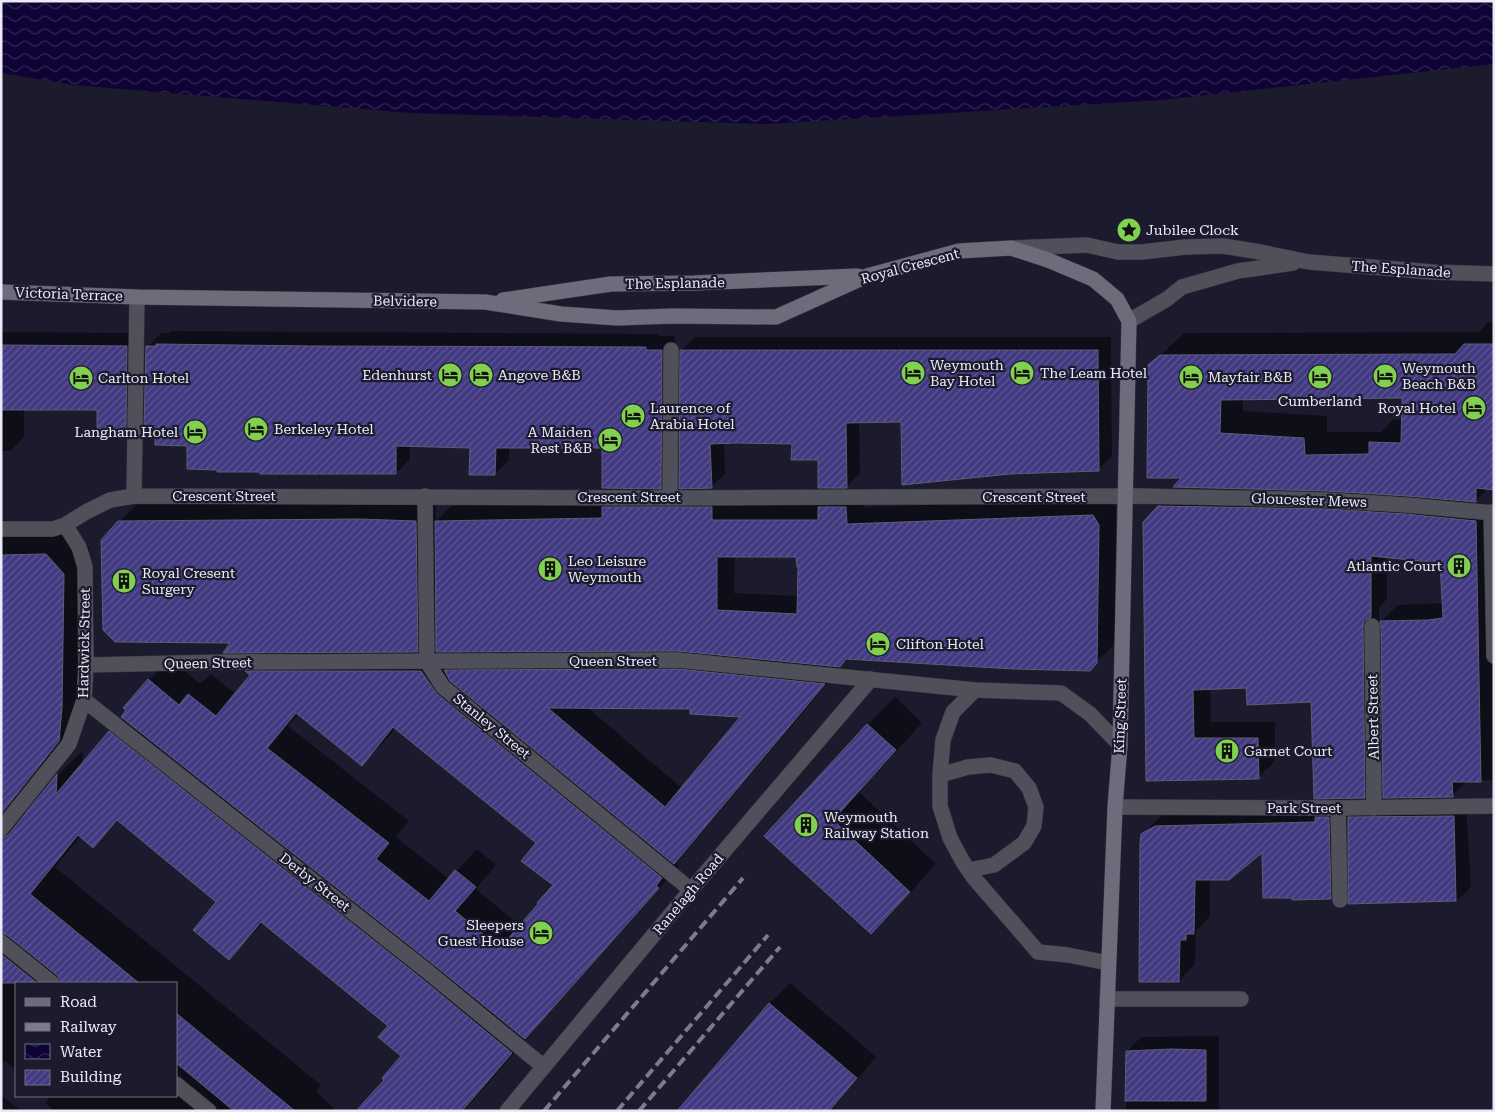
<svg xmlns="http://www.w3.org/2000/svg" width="1495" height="1112" font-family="'Roboto Serif',serif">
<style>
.water{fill:url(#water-waves)}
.shadow{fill:#0007;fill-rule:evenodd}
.building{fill:url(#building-hatch);stroke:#5d5d73;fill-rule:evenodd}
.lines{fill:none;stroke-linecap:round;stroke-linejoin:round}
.service-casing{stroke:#393849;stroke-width:16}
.minor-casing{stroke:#393849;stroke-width:16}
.tertiary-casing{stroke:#393849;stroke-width:16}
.secondary-casing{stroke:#393849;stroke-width:16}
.service{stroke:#4f5059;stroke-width:15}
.minor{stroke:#4f5059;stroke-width:15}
.tertiary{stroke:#4f5059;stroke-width:15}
.secondary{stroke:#6c6c7b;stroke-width:15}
.rail{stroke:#7b7b8a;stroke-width:4;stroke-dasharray:10 5;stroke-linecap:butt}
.labels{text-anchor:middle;stroke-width:4.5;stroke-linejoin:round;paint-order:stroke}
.poi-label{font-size:14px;fill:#ebebf8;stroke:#1c1b2d;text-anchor:start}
.street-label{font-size:14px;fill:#ebebf8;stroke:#1c1b2d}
</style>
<defs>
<pattern id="water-waves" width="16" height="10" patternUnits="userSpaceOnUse" patternTransform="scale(1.25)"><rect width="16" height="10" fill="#0f0235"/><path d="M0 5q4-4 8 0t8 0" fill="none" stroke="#322753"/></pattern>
<pattern id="building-hatch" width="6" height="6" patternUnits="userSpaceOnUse" patternTransform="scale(1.25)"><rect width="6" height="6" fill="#423a81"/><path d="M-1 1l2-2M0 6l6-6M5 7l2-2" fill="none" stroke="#5d5794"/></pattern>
</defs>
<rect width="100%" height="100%" fill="#1c1b2d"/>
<!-- water -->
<path class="water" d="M1,1h1493v63l-332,36 -394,24 -357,-11 -338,-28 -72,-12z"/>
<!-- shadow -->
<path class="shadow" d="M1488,322h6v167l-6,-1 -14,15 19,1 1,276 -27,1 -15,15 -71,-175 17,-16 45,-2 -2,-41 -54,-6v43l-8,9 2,172 -17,17 -52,-96 -65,-15 -37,2 1,34h64v39l-17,17 -111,2 12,-273 17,-18 167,4 70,4v-2l-229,-18 -35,-111 35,-33 295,-1zM1403,397l-1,23 -9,-1 -12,13h-54v-16l-84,-5v-12z
M171,331l488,3v2h16l-1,138 -16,16h23l1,-140 13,-13h416l1,119 -14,14 -196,-49 -43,1 1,51 -14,14 -27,-29 -26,-15 -69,-1 1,32 -14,13h-20v3h38l1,12h95l13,-13h25l1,18 247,-9 5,9 -1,136 -25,26 -243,-11 -8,8h3l-150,178 -11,11 1,1 -6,8 3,2 -143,160 1,1 -73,84h-106l27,-31 18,-24 -14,-30 -125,-104 -35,36 -11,-56 -99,-82 -26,26 -12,-10 -26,31 266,218 -5,7 21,19h-282l-10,-8 5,-6 -3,-1h129v-113h-160v87l-11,-9 -1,2 -3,-2v-532h71l17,18 -2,135 -2,32 -64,96 6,3 31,-38 25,-25 -1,16 27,-34 15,-14 4,-8 -3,-2 24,-28 21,-22 30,26 11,-10 25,20 16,-19 -5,-4 20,-20 -34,-9 -114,-120 20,-20 297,-1v20l18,-18 156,-2 11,-11h11v-3l-29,-40 -94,-1v14l-14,14 -24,-27 -61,-1v13l-14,14 -208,-29 -41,-97 14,-14h8zM735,556h62l2,10v30l-65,-3zM437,630v20h-19zM443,650h22l-13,14zM587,707l105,1 51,8 -61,72zM299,713l63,51 21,-21 12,-15 142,115 17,42 -33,41 -45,-37 20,-24 -19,-16 -28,30 -53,-42 13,-16 -121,-95z
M1,332l139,1 -1,81 -14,14 -27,-19h-74v28l-14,14h-9z
M895,697l27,26 -63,69 77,72 -38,42 -27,27 -105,-97 102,-112z
M1333,801l14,80 -17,17 -67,-48 -53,29v37l-14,15 -1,33 -16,17 -37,-146 17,-17 14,-8z
M1466,803l5,84 -13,13 -108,3 -1,-85 13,-13z
M790,983l86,74 -46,54h-152l92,-108z
M1219,1036v75h-93l1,-60 14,-14z
M1,1095l20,16h-20z"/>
<!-- building -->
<path class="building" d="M156,344l154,2 336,1v3h16l-1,139 -59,-1v-40h-106l-1,27h-26l1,-27 -74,-2v28h-136v-2h-43v-2l-30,-1v-23l-32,-1v-16h-11l2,-83h10z
M1464,344h30v146l-18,-2v14l-69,-6 -80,-5 -154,-4 8,-9h-34l1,-113 12,-10 295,-1zM1402,398l-1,45 -32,-1v12l-64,1 -1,-17 -84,-5 1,-33z
M1,345l126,1 -1,83h-29v-19h-96z
M680,350h418l1,121 -89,3 -108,11 -1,-63 -55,1 1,65h-29v-28h-27l1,-16 -55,-1 -27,1 2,44 -33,1z
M1158,506l168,3 79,5 71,7 5,261h-29l1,15 -70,1 -2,-172 -1,-5 48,-1 15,-2 -3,-55 -69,-7v61l-7,4 -1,5 2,172 -51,1 -3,-97 -64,3 -1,-17 -53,2 1,48h64l1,41 -113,2 -3,-259z
M602,507h110v13h106v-13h28l1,17 246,-9 6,10 -2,138 -7,8 -76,-2 -168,-10 -6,8 -162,-16 -242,1 -1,-131 167,-3zM717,557h79l1,10h1l-1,47 -80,-4z
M359,519l57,2 2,131 -195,1 7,-10 -115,-1 -12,-12 -2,-90 17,-19z
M46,554l18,20 -2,134 -3,33 -58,73v-259z
M678,669l147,15 -151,180 -224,-183 -6,-11zM548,708l142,1v5l50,3 -75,90z
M245,671h176l16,23 225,184 -6,8 3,2 -134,151 -92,-75 -312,-247 5,-7 -3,-2 25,-29 31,26 9,-11 28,22 34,-41zM296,713l66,53 31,-39 143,116 -15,18 32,24 -16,18 1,1 -38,44 -45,-37 21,-24 -21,-17 -26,31 -53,-42 13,-16 -122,-95z
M867,724l29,26 -63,70 77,72 -39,42 -107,-98z
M109,731l312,247 91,75 -50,58h-106l28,-31 -2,-2 19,-22 -23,-19 10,-11 -127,-104 -32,38 -36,-30 23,-28 -99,-82 -24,28 -15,-13 -48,59 109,89h-78l-3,-7 -51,-41 -6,-2v-95l7,-3 49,-61 -1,20z
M1454,816l2,85 -108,3v-87z
M1315,817h14l2,82 -39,1v-2h-29l-1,-45 -33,27h-34l-1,54h-8v6h-6l-1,42h-40l1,-139 1,-9 14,-8 160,-4z
M1,954l36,29h-36z
M769,1003l88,75 -28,33h-152z
M176,1013l119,98h-61l-58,-48z
M1172,1049l34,1v51h-81l1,-50z"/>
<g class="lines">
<defs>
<path id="service" d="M1372,626l2,182
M975,690l-22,22 -10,28 -3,35v31l10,32 13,24 11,16 64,74 30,3 40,8
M940,775l28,-8 23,-2 24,6 14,17 7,19 -2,19 -10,17 -30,22 -25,5
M1338,808l2,92
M1107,999h134"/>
<path id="minor" d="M134,496l3,-199
M425,496l2,166 16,25 248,203
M670,498l1,-148
M1491,512l3,144
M1,529h52l12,-4 21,-13 24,-12 24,-4 536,2 468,-2 188,4 80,5 88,8
M86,665l140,-3 452,-2 297,30 86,3 29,21 30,31
M84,700l343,271 117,96
M1115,807l223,1 156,-2
M1,829l68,-85 15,-44 2,-35 -1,-98 -6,-20 -14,-22
M1,942l51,41
M176,1084l33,27
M507,1111l184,-221 180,-211"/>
<path id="tertiary" d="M1013,248l74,-3 31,7h24l43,-5 38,-1 37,6 49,10 124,10 61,2
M1129,321l38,-22 15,-12 56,-16 55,-8"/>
<path id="secondary" d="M1,292l136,5 348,5 76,12 56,4 56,-2 103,1 91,-41 92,-25 52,-3 37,12 45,19 24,20 12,22 -9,424 -5,62 -12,304
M503,300l108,-16 83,-1 164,-7"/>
</defs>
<!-- service casing -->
<use href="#service" class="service-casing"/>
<!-- minor casing -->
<use href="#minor" class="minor-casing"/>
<!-- tertiary casing -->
<use href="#tertiary" class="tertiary-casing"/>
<!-- secondary casing -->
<use href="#secondary" class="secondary-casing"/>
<!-- service -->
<use href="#service" class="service"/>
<!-- minor -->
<use href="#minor" class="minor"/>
<!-- tertiary -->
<use href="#tertiary" class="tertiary"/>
<!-- secondary -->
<use href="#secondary" class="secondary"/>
<!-- rail -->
<path class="rail" d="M544,1111l199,-233
M617,1111l151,-176
M639,1111l141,-164"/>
</g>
<!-- icons -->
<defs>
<symbol id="sight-disc" viewBox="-11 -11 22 22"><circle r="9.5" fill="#82d04f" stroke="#1c1b2d"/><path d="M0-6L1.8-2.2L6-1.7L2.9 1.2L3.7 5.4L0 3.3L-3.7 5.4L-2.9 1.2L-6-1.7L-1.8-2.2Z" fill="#111"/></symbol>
<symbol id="hotel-disc" viewBox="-11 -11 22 22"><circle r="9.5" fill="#82d04f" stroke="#1c1b2d"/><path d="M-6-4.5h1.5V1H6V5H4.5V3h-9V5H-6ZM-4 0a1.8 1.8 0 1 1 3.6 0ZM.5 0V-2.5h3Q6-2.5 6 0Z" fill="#111"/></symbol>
<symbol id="building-disc" viewBox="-11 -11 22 22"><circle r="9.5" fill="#82d04f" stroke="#1c1b2d"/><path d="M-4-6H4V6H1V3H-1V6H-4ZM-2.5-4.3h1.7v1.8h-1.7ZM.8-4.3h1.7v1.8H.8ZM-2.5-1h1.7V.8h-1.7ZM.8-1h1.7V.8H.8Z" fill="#111"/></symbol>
</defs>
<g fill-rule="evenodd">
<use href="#sight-disc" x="1115" y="216" width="28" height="28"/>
<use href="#hotel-disc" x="899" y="359" width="28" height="28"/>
<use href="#hotel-disc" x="1008" y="359" width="28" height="28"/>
<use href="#hotel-disc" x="436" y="361" width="28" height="28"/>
<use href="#hotel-disc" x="467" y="361" width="28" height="28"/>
<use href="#hotel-disc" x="1371" y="362" width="28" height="28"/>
<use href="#hotel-disc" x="1177" y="363" width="28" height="28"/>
<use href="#hotel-disc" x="1306" y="363" width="28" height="28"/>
<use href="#hotel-disc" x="67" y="364" width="28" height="28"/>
<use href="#hotel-disc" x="1460" y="394" width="28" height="28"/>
<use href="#hotel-disc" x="619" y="402" width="28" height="28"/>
<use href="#hotel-disc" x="242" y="415" width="28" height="28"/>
<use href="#hotel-disc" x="181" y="418" width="28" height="28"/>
<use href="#hotel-disc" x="596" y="426" width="28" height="28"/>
<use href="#building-disc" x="1445" y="552" width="28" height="28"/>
<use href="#building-disc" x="536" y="555" width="28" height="28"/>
<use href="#building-disc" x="110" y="567" width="28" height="28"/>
<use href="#hotel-disc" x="864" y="630" width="28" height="28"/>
<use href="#building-disc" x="1213" y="737" width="28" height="28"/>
<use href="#building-disc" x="792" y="811" width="28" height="28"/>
<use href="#hotel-disc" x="527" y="919" width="28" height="28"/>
</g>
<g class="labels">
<!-- poi labels -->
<g class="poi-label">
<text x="1146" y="235">Jubilee Clock</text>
<text x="930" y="370">Weymouth<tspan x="930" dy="16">Bay Hotel</tspan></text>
<text x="1402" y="373">Weymouth<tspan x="1402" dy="16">Beach B&amp;B</tspan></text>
<text x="1040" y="378">The Leam Hotel</text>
<text x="432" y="380" text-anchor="end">Edenhurst</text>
<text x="498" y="380">Angove B&amp;B</text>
<text x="1208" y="382">Mayfair B&amp;B</text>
<text x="98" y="383">Carlton Hotel</text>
<text x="1320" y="406" text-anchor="middle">Cumberland</text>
<text x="650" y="413">Laurence of<tspan x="650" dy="16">Arabia Hotel</tspan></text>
<text x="1456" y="413" text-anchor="end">Royal Hotel</text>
<text x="274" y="434">Berkeley Hotel</text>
<text x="178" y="437" text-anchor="end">Langham Hotel</text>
<text x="592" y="437" text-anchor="end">A Maiden<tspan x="592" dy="16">Rest B&amp;B</tspan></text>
<text x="568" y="566">Leo Leisure<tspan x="568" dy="16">Weymouth</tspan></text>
<text x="1442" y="571" text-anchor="end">Atlantic Court</text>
<text x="142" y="578">Royal Cresent<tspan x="142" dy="16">Surgery</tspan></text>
<text x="896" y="649">Clifton Hotel</text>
<text x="1244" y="756">Garnet Court</text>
<text x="824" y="822">Weymouth<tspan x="824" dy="16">Railway Station</tspan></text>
<text x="524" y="930" text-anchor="end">Sleepers<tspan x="524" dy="16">Guest House</tspan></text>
</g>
<!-- street labels -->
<g class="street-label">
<text transform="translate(910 266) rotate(-15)" y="5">Royal Crescent</text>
<text transform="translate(1401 269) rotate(4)" y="5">The Esplanade</text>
<text transform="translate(675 283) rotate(-1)" y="5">The Esplanade</text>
<text transform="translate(69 294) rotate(2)" y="5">Victoria Terrace</text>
<text transform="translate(405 301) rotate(1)" y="5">Belvidere</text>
<text x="224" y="501">Crescent Street</text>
<text x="629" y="502">Crescent Street</text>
<text x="1034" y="502">Crescent Street</text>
<text transform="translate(1309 500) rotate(2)" y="5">Gloucester Mews</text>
<text transform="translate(84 643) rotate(-89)" y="5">Hardwick Street</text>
<text x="613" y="666">Queen Street</text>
<text transform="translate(208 663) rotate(-1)" y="5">Queen Street</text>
<text transform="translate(1120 716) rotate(-88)" y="5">King Street</text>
<text transform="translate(1373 717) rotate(-91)" y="5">Albert Street</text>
<text transform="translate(492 726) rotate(39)" y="5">Stanley Street</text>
<text x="1304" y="813">Park Street</text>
<text transform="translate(315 882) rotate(38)" y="5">Derby Street</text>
<text transform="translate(688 894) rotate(-50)" y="5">Ranelagh Road</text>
</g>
</g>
<!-- border -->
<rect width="1495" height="1112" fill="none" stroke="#ebebf8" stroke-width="5"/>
<!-- legend -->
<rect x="15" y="982" width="162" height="115" fill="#1c1b2d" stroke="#6f6e7e"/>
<rect x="25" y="998" width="25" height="8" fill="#6c6c7b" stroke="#6f6e7e"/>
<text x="60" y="1007" font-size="15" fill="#ebebf8">Road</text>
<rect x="25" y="1023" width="25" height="8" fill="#7b7b8a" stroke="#6f6e7e"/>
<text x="60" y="1032" font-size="15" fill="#ebebf8">Railway</text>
<rect x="25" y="1044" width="25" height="15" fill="url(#water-waves)" stroke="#6f6e7e"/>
<text x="60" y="1057" font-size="15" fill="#ebebf8">Water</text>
<rect x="25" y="1070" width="25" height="15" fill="url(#building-hatch)" stroke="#6f6e7e"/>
<text x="60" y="1082" font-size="15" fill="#ebebf8">Building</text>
</svg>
